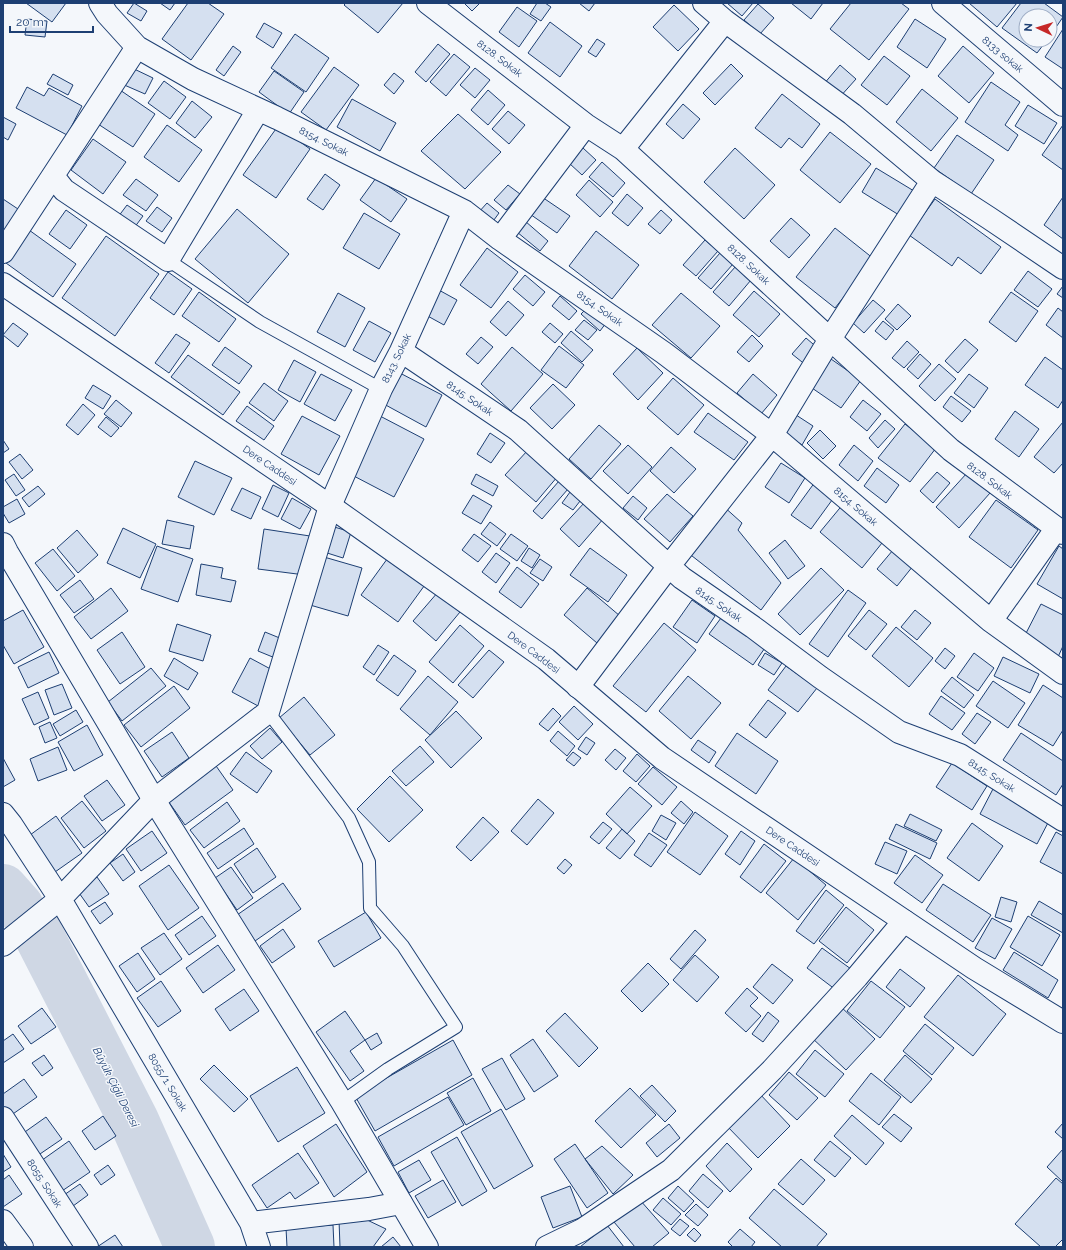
<svg xmlns="http://www.w3.org/2000/svg" width="1066" height="1250" font-family="Raleway,sans-serif">
<style>
.lines{fill:none;stroke-linecap:round;stroke-linejoin:round}
.river{stroke:#cfd7e4;stroke-width:50}
.building{fill:#d5e0f0;stroke:#1d3f73}
.service-casing{stroke:#1d3f73;stroke-width:14}
.minor-casing{stroke:#1d3f73;stroke-width:24}
.tertiary-casing{stroke:#1d3f73;stroke-width:24}
.service{stroke:#f4f7fb;stroke-width:12}
.minor{stroke:#f4f7fb;stroke-width:22}
.tertiary{stroke:#f4f7fb;stroke-width:22}
.labels{text-anchor:middle;stroke-width:3;stroke-linejoin:round;paint-order:stroke}
.street-label{font-size:10px;fill:#1d3f73;stroke:#f4f7fb}
.water-label{font-size:11px;font-style:italic;fill:#1d3f73;stroke:#f4f7fb}
</style>
<rect width="100%" height="100%" fill="#f4f7fb"/>
<g class="lines">
<!-- river -->
<path class="river" d="M3,889l16,18
M36,930l98,191 56,126"/>
</g>
<!-- building -->
<path class="building" d="M26,3h40l-14,19z
M134,3l13,8 -6,10 -14,-8z
M160,3h15l-5,7z
M188,3h20l16,11 -33,46 -29,-21z
M346,3h57l-25,30 -34,-28z
M464,3h16l-8,8z
M537,3h8l6,4 -10,14 -11,-7z
M579,3h16l-6,8z
M727,3h26l-11,13z
M791,3h32l-12,16z
M851,3h50l8,6 -40,51 -39,-31z
M969,3h48l-20,24z
M1021,3h23l19,14 -13,19v-20h-24v24h21l-10,13 -35,-25z
M758,4l16,14 -14,16 -16,-14z
M674,5l25,24 -21,22 -25,-24z
M517,7l20,14 -18,26 -20,-15z
M27,19l20,2 -2,16 -20,-2z
M915,19l31,20 -19,29 -30,-21z
M550,22l32,24 -22,31 -32,-24z
M264,23l18,10 -9,15 -17,-11z
M1063,29v40l-18,-12z
M295,34l34,24 -23,34 -35,-24z
M597,39l8,5 -9,13 -8,-5z
M438,44l12,10 -24,28 -11,-10z
M233,46l8,6 -17,24 -8,-6z
M963,46l31,27 -25,30 -31,-27z
M454,54l16,13 -24,29 -16,-14z
M884,56l26,20 -23,29 -26,-20z
M731,64l12,12 -28,29 -12,-12z
M840,65l16,14 -17,19 -16,-13z
M130,67l23,11 -8,16 -23,-10z
M334,67l25,18 -33,45 -25,-18z
M475,68l15,12 -15,18 -15,-13z
M274,71l30,21 -15,22 -30,-22z
M394,73l10,8 -10,13 -10,-9z
M53,74l20,11 -5,10 -21,-11z
M164,81l22,16 -16,22 -22,-16z
M991,82l29,20 -15,23 13,10 -10,16 -43,-29z
M27,87l17,9 5,-8 33,18 -15,29 -51,-27z
M922,89l36,29 -27,33 -35,-29z
M120,90l35,24 -22,33 -35,-23z
M488,90l17,15 -17,20 -17,-15z
M782,94l38,30 -18,24 -13,-10 -8,10 -26,-20z
M352,99l44,24 -16,28 -43,-24z
M192,101l20,16 -17,21 -19,-15z
M683,104l17,15 -17,20 -17,-15z
M1028,105l29,18 -13,21 -29,-18z
M508,111l17,14 -16,19 -17,-15z
M458,114l43,38 -36,37 -44,-38z
M3,117l13,7 -8,16 -5,-3z
M167,125l35,25 -23,32 -35,-25z
M1063,125v45l-21,-15z
M278,126l32,23 -34,49 -33,-23z
M830,132l41,32 -31,39 -40,-33z
M957,135l37,25 -23,34 -37,-26z
M93,139l33,23 -23,32 -32,-24z
M583,148l13,12 -14,15 -13,-12z
M735,148l40,37 -31,34 -40,-37z
M602,162l23,21 -12,14 -24,-20z
M876,168l38,23 -15,24 -37,-23z
M325,174l15,11 -17,25 -16,-11z
M376,178l31,21 -16,23 -31,-22z
M136,179l22,16 -12,16 -23,-16z
M589,180l24,22 -13,15 -24,-22z
M508,185l12,9 -14,16 -12,-10z
M627,194l16,14 -15,18 -16,-13z
M539,195l31,21 -13,17 -30,-21z
M1063,197v42l-19,-14z
M3,199l18,12 -18,25z
M935,199l66,48 -20,27 -23,-17 -6,9 -43,-31z
M487,203l12,10 -8,11 -13,-11z
M127,205l16,11 -9,12 -16,-11z
M157,207l15,11 -10,14 -16,-11z
M237,209l52,45 -41,49 -53,-44z
M66,210l21,15 -17,24 -21,-15z
M661,210l11,10 -12,14 -12,-10z
M364,213l36,21 -21,35 -36,-21z
M791,218l19,17 -21,23 -19,-17z
M525,221l23,20 -8,10 -23,-19z
M835,228l39,31 -39,49 -39,-31z
M29,230l47,34 -23,33 -47,-34z
M596,231l43,34 -27,34 -43,-33z
M106,236l53,38 -44,62 -53,-38z
M705,240l13,11 -22,25 -13,-11z
M487,248l31,24 -27,36 -31,-23z
M720,253l13,11 -22,25 -13,-11z
M736,266l15,14 -22,26 -16,-14z
M1028,271l24,18 -14,18 -24,-17z
M168,272l24,17 -18,26 -24,-17z
M525,275l20,17 -12,14 -20,-17z
M1063,286v12l-6,-4z
M437,289l20,11 -13,25 -20,-11z
M754,291l26,23 -21,23 -26,-22z
M199,292l37,27 -17,23 -37,-26z
M1011,292l27,19 -22,31 -27,-20z
M338,293l27,15 -20,39 -28,-15z
M681,293l39,33 -29,32 -39,-33z
M560,296l17,15 -8,9 -17,-14z
M873,300l12,10 -21,23 -11,-10z
M508,301l16,14 -18,21 -16,-14z
M898,304l13,12 -14,14 -12,-11z
M588,307l18,16 -6,8 -19,-17z
M1058,308l5,4v26l-17,-13z
M584,320l13,10 -9,10 -13,-10z
M369,321l22,12 -16,29 -22,-12z
M883,321l11,9 -8,10 -11,-9z
M13,323l15,11 -10,13 -15,-12z
M550,323l13,11 -8,9 -13,-11z
M571,331l22,19 -11,12 -21,-19z
M176,334l14,9 -21,30 -14,-10z
M752,335l11,11 -14,16 -12,-10z
M481,337l12,10 -15,17 -12,-10z
M806,338l14,12 -13,16 -15,-12z
M965,339l13,11 -20,23 -13,-12z
M907,341l12,11 -15,16 -12,-10z
M559,346l25,19 -18,23 -25,-18z
M225,347l27,19 -13,18 -27,-19z
M512,347l31,27 -32,37 -30,-27z
M637,348l26,25 -25,27 -25,-26z
M920,354l11,10 -13,15 -11,-10z
M188,355l52,37 -17,23 -52,-38z
M1045,357l18,13v30l-5,8 -33,-23z
M831,359l30,21 -20,28 -29,-20z
M294,360l22,12 -16,30 -22,-12z
M939,364l17,15 -21,22 -16,-15z
M398,372l44,23 -16,32 -44,-24z
M321,374l31,16 -17,31 -31,-17z
M753,374l24,21 -16,19 -24,-21z
M969,374l19,14 -14,20 -20,-15z
M673,378l31,27 -26,30 -31,-27z
M264,383l24,18 -14,20 -25,-18z
M553,384l22,21 -23,24 -22,-21z
M93,385l18,11 -8,13 -18,-11z
M951,396l20,15 -9,11 -19,-15z
M116,400l16,13 -11,14 -17,-13z
M863,400l18,14 -14,17 -17,-14z
M83,404l12,11 -17,20 -12,-10z
M247,406l27,20 -10,14 -28,-19z
M1015,411l24,18 -20,28 -24,-18z
M708,413l40,29 -14,18 -40,-28z
M793,413l20,13 -11,19 -21,-14z
M302,416l38,20 -21,39 -38,-21z
M380,416l44,23 -30,58 -44,-23z
M106,417l13,11 -8,9 -13,-10z
M885,420l10,9 -17,19 -9,-10z
M1063,422v41l-9,10 -20,-16z
M905,424l31,24 -26,34 -32,-24z
M599,425l22,19 -30,35 -22,-20z
M820,430l16,16 -13,13 -16,-16z
M490,433l15,10 -14,20 -14,-9z
M3,440l6,9 -6,4z
M628,445l24,22 -24,27 -25,-23z
M854,445l19,16 -15,20 -19,-16z
M671,447l25,22 -22,24 -24,-22z
M528,450l30,26 -22,26 -31,-27z
M20,454l13,16 -11,9 -13,-17z
M195,461l37,17 -18,37 -36,-18z
M781,463l24,15 -16,25 -24,-16z
M877,468l22,17 -13,18 -22,-17z
M937,472l13,11 -17,20 -13,-12z
M967,473l23,20 -31,35 -23,-21z
M14,474l11,16 -9,6 -11,-16z
M476,474l22,12 -5,10 -22,-12z
M559,481l9,8 -26,30 -9,-8z
M815,482l20,14 -24,33 -20,-14z
M273,485l16,8 -11,24 -16,-8z
M38,486l7,8 -16,13 -7,-9z
M242,488l19,9 -10,22 -20,-9z
M573,488l11,8 -11,14 -11,-7z
M667,494l26,22 -23,26 -26,-23z
M473,495l19,11 -11,18 -19,-11z
M633,496l14,12 -9,12 -15,-12z
M292,498l19,11 -11,20 -19,-10z
M17,499l8,15 -16,9 -6,-10v-6z
M996,500l42,30 -27,38 -42,-31z
M585,502l19,16 -25,29 -19,-18z
M844,503l42,35 -24,30 -42,-36z
M722,505l20,18 -4,7 43,53 -20,27 -74,-58z
M167,520l27,6 -4,23 -28,-5z
M490,522l16,12 -9,12 -16,-12z
M331,526l20,6 -8,26 -19,-6z
M123,528l33,16 -16,34 -33,-15z
M264,529l46,7 -5,39 -47,-6z
M77,530l21,25 -20,18 -21,-25z
M474,534l17,12 -13,16 -16,-12z
M511,534l17,12 -11,15 -17,-12z
M785,540l20,26 -17,13 -19,-26z
M157,546l36,13 -15,43 -37,-13z
M1059,546l4,3v50l-26,-15z
M529,548l11,7 -8,13 -11,-7z
M590,548l37,27 -19,27 -38,-27z
M53,549l22,27 -18,15 -22,-28z
M893,550l20,16 -16,20 -20,-17z
M496,553l14,10 -14,20 -14,-11z
M390,555l37,27 -29,40 -37,-27z
M324,557l38,11 -14,48 -38,-11z
M540,559l12,8 -9,14 -13,-8z
M201,564l22,4 -2,10 15,3 -5,21 -35,-7z
M517,567l22,17 -18,24 -22,-16z
M821,568l23,22 -44,45 -22,-21z
M80,580l14,19 -20,14 -14,-18z
M111,588l17,23 -37,28 -17,-22z
M587,588l33,28 -23,27 -33,-28z
M848,590l18,13 -38,54 -19,-13z
M438,592l22,20 -24,29 -23,-20z
M692,600l23,16 -18,27 -24,-16z
M1041,604l22,11v31l-5,11 -35,-18z
M23,610l21,37 -30,17 -11,-19v-24z
M869,610l18,14 -21,26 -18,-14z
M915,610l16,13 -14,17 -16,-13z
M724,614l43,31 -14,20 -44,-31z
M664,623l32,27 -50,62 -33,-26z
M177,624l34,11 -8,26 -34,-10z
M460,625l24,21 -31,37 -24,-21z
M896,627l37,31 -24,29 -37,-31z
M122,632l23,35 -25,17 -23,-34z
M265,632l22,9 -7,19 -22,-9z
M378,645l11,7 -15,23 -11,-8z
M945,648l10,8 -10,13 -10,-8z
M489,650l15,12 -31,36 -15,-13z
M49,652l10,21 -31,15 -10,-21z
M765,653l17,10 -8,12 -16,-10z
M974,653l20,15 -16,23 -21,-14z
M394,655l22,16 -18,25 -22,-16z
M1003,657l36,17 -9,19 -36,-17z
M174,658l24,15 -10,17 -24,-14z
M250,658l28,15 -18,34 -28,-15z
M786,666l31,22 -19,24 -30,-22z
M151,668l15,18 -44,35 -14,-19z
M428,676l30,26 -28,33 -30,-26z
M688,676l33,27 -30,36 -32,-28z
M952,677l22,18 -10,13 -23,-17z
M993,681l32,22 -17,25 -32,-22z
M62,684l10,24 -18,7 -9,-25z
M1043,685l20,13v32l-10,16 -35,-21z
M174,686l16,22 -49,39 -17,-22z
M38,692l11,26 -15,7 -12,-26z
M941,696l24,17 -13,17 -23,-16z
M304,697l31,38 -25,20 -31,-37z
M768,700l18,13 -20,25 -17,-13z
M574,706l19,18 -15,16 -19,-18z
M553,708l8,8 -13,15 -9,-7z
M76,710l7,12 -23,14 -7,-12z
M456,711l26,27 -31,30 -26,-28z
M977,713l14,9 -16,22 -13,-10z
M50,722l7,16 -12,5 -6,-16z
M87,725l16,30 -29,16 -16,-29z
M270,728l12,14 -20,17 -12,-13z
M558,731l17,15 -8,10 -17,-15z
M172,732l17,26 -27,19 -18,-26z
M737,733l41,28 -22,33 -41,-28z
M1021,733l42,28v23l-7,11 -53,-35z
M586,737l9,6 -8,12 -9,-6z
M698,740l18,12 -7,11 -18,-13z
M420,746l14,16 -28,24 -14,-15z
M58,747l9,23 -29,11 -8,-22z
M615,749l11,9 -10,12 -11,-10z
M246,752l26,19 -15,22 -27,-19z
M573,752l8,6 -7,8 -8,-6z
M637,754l13,12 -14,16 -13,-11z
M3,758l12,22 -12,7z
M214,763l19,27 -48,35 -19,-27z
M952,763l35,23 -15,24 -36,-23z
M653,767l24,20 -15,18 -24,-21z
M390,776l33,34 -34,32 -32,-33z
M107,780l18,25 -23,16 -18,-25z
M630,787l22,19 -25,28 -21,-20z
M994,787l57,30 -14,27 -57,-30z
M538,799l16,14 -27,32 -16,-14z
M82,801l24,30 -22,17 -23,-30z
M681,801l12,11 -9,12 -13,-11z
M227,802l13,19 -36,27 -14,-18z
M695,812l33,24 -28,39 -33,-23z
M910,814l32,16 -6,11 -32,-15z
M661,815l15,8 -10,17 -14,-9z
M56,816l26,37 -27,19 -25,-37z
M483,817l16,15 -28,29 -15,-14z
M603,822l9,7 -13,15 -9,-7z
M972,823l31,23 -24,35 -32,-23z
M896,824l41,19 -7,16 -41,-20z
M244,828l10,16 -36,25 -11,-16z
M622,829l13,12 -15,18 -14,-11z
M152,831l15,22 -26,18 -15,-22z
M741,831l14,10 -15,24 -15,-11z
M1056,832l7,4v38l-23,-12z
M649,833l18,12 -16,22 -17,-12z
M885,842l22,9 -10,23 -22,-10z
M764,844l22,17 -25,32 -21,-16z
M257,848l19,29 -23,16 -19,-29z
M123,854l12,18 -12,9 -13,-18z
M915,855l28,20 -21,28 -28,-20z
M794,858l32,27 -28,35 -32,-27z
M565,859l7,6 -8,9 -7,-6z
M169,865l30,43 -31,22 -29,-44z
M231,867l22,31 -16,12 -22,-32z
M97,877l12,17 -20,13 -12,-17z
M283,883l18,26 -46,32 -18,-26z
M943,884l48,31 -18,27 -47,-32z
M826,890l18,15 -30,39 -18,-13z
M1001,897l16,5 -6,20 -16,-5z
M1039,901l24,14v18l-32,-18z
M105,902l8,12 -13,10 -9,-13z
M846,907l28,23 -27,33 -28,-22z
M366,912l15,26 -47,29 -16,-26z
M202,916l14,20 -27,19 -14,-20z
M1028,916l32,19 -18,31 -32,-19z
M992,918l20,11 -17,30 -20,-11z
M283,929l12,18 -23,16 -12,-17z
M695,930l11,10 -25,29 -11,-10z
M164,933l18,26 -22,16 -19,-27z
M218,945l17,25 -32,23 -17,-25z
M822,948l29,21 -15,21 -29,-22z
M1014,952l44,28 -10,18 -45,-28z
M138,953l17,26 -18,13 -18,-26z
M695,955l24,22 -22,25 -24,-22z
M648,963l21,21 -27,28 -21,-21z
M772,964l21,16 -20,24 -20,-17z
M900,969l25,19 -15,19 -24,-20z
M958,975l48,39 -33,42 -49,-39z
M161,981l20,30 -23,16 -21,-29z
M871,981l34,26 -25,31 -33,-27z
M747,988l11,10 -8,8 11,10 -15,16 -21,-19z
M244,989l15,22 -29,20 -15,-22z
M839,1005l36,34 -29,31 -36,-34z
M42,1008l14,19 -25,17 -13,-18z
M345,1011l20,29 -15,11 14,20 -14,10 -34,-49z
M768,1012l11,9 -16,21 -11,-8z
M565,1013l33,35 -19,19 -33,-36z
M925,1024l29,24 -22,27 -29,-24z
M377,1033l5,10 -11,7 -6,-10z
M13,1034l11,15 -21,14v-22z
M533,1039l25,37 -24,16 -24,-37z
M453,1040l19,35 -97,56 -20,-35z
M815,1050l29,24 -19,23 -29,-23z
M44,1055l9,13 -11,8 -10,-13z
M905,1055l27,24 -21,24 -27,-23z
M502,1058l23,41 -19,11 -24,-41z
M214,1065l34,34 -14,13 -34,-33z
M297,1067l28,46 -47,29 -28,-46z
M789,1072l29,26 -21,22 -28,-25z
M871,1073l30,24 -22,28 -30,-24z
M473,1078l18,33 -25,14 -19,-32z
M24,1079l13,18 -27,19 -7,-10v-12z
M652,1085l24,26 -11,11 -25,-26z
M630,1088l26,27 -35,33 -26,-27z
M758,1092l32,34 -32,32 -33,-34z
M448,1097l16,28 -70,41 -16,-29z
M501,1109l32,57 -39,23 -33,-57z
M894,1114l18,14 -11,14 -19,-15z
M852,1115l32,28 -18,22 -32,-29z
M103,1116l13,20 -21,14 -13,-19z
M46,1117l16,22 -25,17 -15,-22z
M1063,1123v16l-8,-7z
M336,1124l31,48 -33,25 -31,-51z
M669,1124l11,14 -23,19 -11,-14z
M457,1137l30,54 -25,15 -31,-54z
M69,1141l21,31 -31,21 -21,-30z
M830,1141l21,17 -16,19 -21,-17z
M727,1143l25,26 -22,23 -24,-26z
M575,1144l33,49 -21,15 -33,-49z
M602,1146l31,29 -20,19 -28,-35z
M1063,1149v33l-16,-15z
M298,1153l21,30 -24,16 -5,-7 -23,16 -15,-23z
M3,1154l8,13 -8,5z
M801,1159l24,21 -22,25 -25,-21z
M419,1160l12,20 -22,13 -11,-21z
M108,1165l7,10 -14,10 -7,-10z
M703,1174l20,17 -15,17 -19,-17z
M9,1175l13,19 -19,13v-27z
M1056,1178l7,6v55l-8,8h-14l-26,-23z
M443,1180l13,22 -28,16 -13,-22z
M80,1184l8,11 -19,14 -8,-12z
M570,1186l12,31 -29,11 -12,-31z
M678,1186l16,15 -10,11 -16,-14z
M774,1189l53,45 -11,13h-34l-33,-29z
M663,1198l18,16 -10,11 -18,-15z
M640,1200l29,33 -17,14h-17l-21,-25z
M696,1204l12,11 -10,11 -13,-11z
M363,1218l23,11 -13,18h-33l-1,-27z
M680,1219l9,7 -9,10 -9,-7z
M333,1225l1,22h-47l-1,-19z
M607,1225l17,22h-44z
M694,1228l7,7 -6,7 -8,-7z
M740,1229l15,13 -4,5h-18l-5,-5z
M115,1235l8,12h-26z
M393,1237l8,10h-20z"/>
<g class="lines">
<defs>
<path id="service" d="M168,260l92,62 121,67
M268,712l81,106 20,44 1,46 33,38 53,81 -68,42 -46,33"/>
<path id="minor" d="M100,3l7,11 30,33 56,32 84,39 187,93 36,28 164,114 108,82 219,186 72,52
M428,3l158,122 37,24 328,301 112,83
M704,3l21,18 127,93 80,67 57,37 74,50
M943,3l120,102
M623,149l102,-128
M53,176l11,14 104,70 90,-150
M500,239l86,-114
M3,252l134,-205
M401,351l117,79 164,148 71,49 67,50 79,55 61,23 103,65
M991,621l65,-92
M578,687l91,-121 103,-131 58,-96 102,-158
M3,814l8,10 49,75 191,324 118,-14 32,-6
M3,945l57,-46 94,-99 114,-88 62,-206 51,-117 20,-38 63,-140
M3,1118l84,129
M3,1221l19,26
M251,1223l8,24
M547,1247l35,-17 89,-60 101,-100 85,-93 47,-56"/>
<path id="tertiary" d="M3,284l327,222 216,153 116,99 312,210 89,54
M3,544l4,8 147,248 188,302 85,145"/>
</defs>
<!-- service casing -->
<use href="#service" class="service-casing"/>
<!-- minor casing -->
<use href="#minor" class="minor-casing"/>
<!-- tertiary casing -->
<use href="#tertiary" class="tertiary-casing"/>
<!-- service -->
<use href="#service" class="service"/>
<!-- minor -->
<use href="#minor" class="minor"/>
<!-- tertiary -->
<use href="#tertiary" class="tertiary"/>
</g>
<g class="labels">
<!-- street labels -->
<g class="street-label">
<text transform="translate(1003 54) rotate(40)" y="4">8133 sokak</text>
<text transform="translate(500 58) rotate(37)" y="4">8128. Sokak</text>
<text transform="translate(324 141) rotate(26)" y="4">8154. Sokak</text>
<text transform="translate(749 264) rotate(43)" y="4">8128. Sokak</text>
<text transform="translate(600 308) rotate(35)" y="4">8154. Sokak</text>
<text transform="translate(396 358) rotate(-64)" y="4">8143. Sokak</text>
<text transform="translate(470 398) rotate(34)" y="4">8145. Sokak</text>
<text transform="translate(270 465) rotate(34)" y="4">Dere Caddesi</text>
<text transform="translate(990 480) rotate(37)" y="4">8128. Sokak</text>
<text transform="translate(856 506) rotate(40)" y="4">8154. Sokak</text>
<text transform="translate(719 604) rotate(34)" y="4">8145. Sokak</text>
<text transform="translate(534 652) rotate(37)" y="4">Dere Caddesi</text>
<text transform="translate(992 775) rotate(32)" y="4">8145. Sokak</text>
<text transform="translate(793 846) rotate(34)" y="4">Dere Caddesi</text>
<text transform="translate(168 1082) rotate(59)" y="4">8055/1. Sokak</text>
<text transform="translate(45 1183) rotate(57)" y="4">8055. Sokak</text>
</g>
<!-- water labels -->
<g class="water-label">
<text transform="translate(116 1087) rotate(63)" y="4">Büyük Çiğli Deresi</text>
</g>
</g>
<!-- border -->
<rect width="1066" height="1250" fill="none" stroke="#1d3f73" stroke-width="8"/>
<!-- north arrow -->
<g transform="translate(1038 28) rotate(274)"><circle r="19" fill="#f4f7fb" stroke="#9eadc5"/>
<path d="M0-3L7 15L0 10L-7 15Z" fill="#c62828"/>
<text y="-6" font-size="11" font-weight="bold" text-anchor="middle" fill="#1d3f73">N</text>
</g>
<!-- scale -->
<path d="M10 26v6h83v-6" fill="none" stroke="#1d3f73" stroke-width="2"/>
<text x="16" y="26" font-size="12" fill="#1d3f73" stroke="#f4f7fb" stroke-width="3" paint-order="stroke">20 m</text>
</svg>
